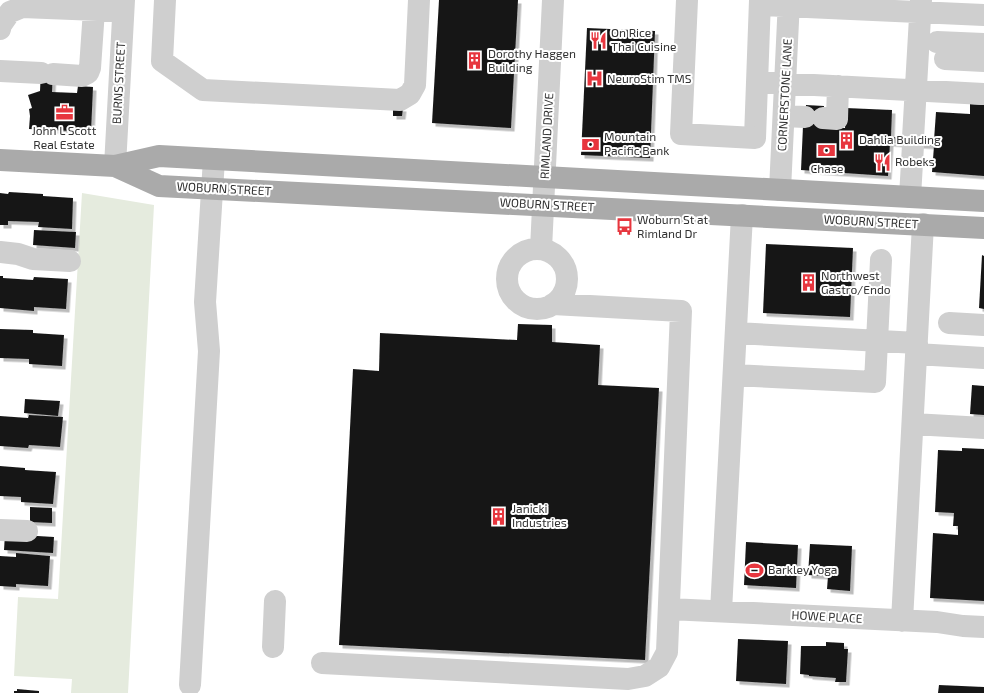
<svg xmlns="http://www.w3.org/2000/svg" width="984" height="693" font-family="'Exo 2',sans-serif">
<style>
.green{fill:#e5ebde}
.building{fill:#191919;filter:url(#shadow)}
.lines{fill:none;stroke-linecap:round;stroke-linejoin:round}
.minor{stroke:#cfcfcf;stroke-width:22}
.major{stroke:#aaa;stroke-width:22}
.labels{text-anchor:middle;stroke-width:4;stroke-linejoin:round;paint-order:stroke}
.poi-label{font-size:12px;fill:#323232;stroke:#fff;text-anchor:start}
.street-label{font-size:12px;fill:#323232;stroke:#fff}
</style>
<defs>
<filter id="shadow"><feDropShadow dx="3.5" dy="3.5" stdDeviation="0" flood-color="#0004"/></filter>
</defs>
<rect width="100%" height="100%" fill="#fff"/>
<!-- green -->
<path class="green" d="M82,193l72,12 -26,488h-57l1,-14 -58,-3 4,-79 40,2z"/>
<!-- building -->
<path class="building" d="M439,0h79l-7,128 -79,-5z
M587,28l68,3 -5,127 -69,-3z
M41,69h12l-1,23 25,1 1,-7 15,1 -2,45 -62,-3 1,-13 -1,-7 3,-1 -4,-13 12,-4z
M970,104l14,1v71l-52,-4 2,-26 -44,-3 -2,33 -87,-6 2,-44h2l1,-21 18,1 -1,21 22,1 1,-20 46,2 -1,27 43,3 2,-28 34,2z
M393,107l10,1 -1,8h-9z
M9,192l34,2v2l30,2 -1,31 -34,-2 1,-5 -31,-1v4h-8v-32l8,1z
M34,230l42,2 -1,16 -42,-3z
M766,244l87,4 -3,69 -87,-4z
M982,255l2,1v53l-5,-1z
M0,276h3v2l30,2 1,-3 34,2 -2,30 -32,-2v4l-34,-3z
M518,324l34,1v17l48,3 -2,40 61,3 -14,272 -306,-15 14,-276 26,2 1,-38 137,7z
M0,329l33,1v3l31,2 -2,31 -33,-2v-5l-29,-1z
M972,385l12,1v29l-14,-1z
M25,399l35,2 -2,15 -34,-3z
M29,415l34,2 -3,30 -31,-2 -1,3 -28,-2v-30l28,2z
M962,448l22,1v152l-54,-3 3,-65 25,2v-9h-5l1,-13 -19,-1 3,-62 24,1z
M0,466l25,2v2l31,2 -3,32 -32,-2v-5l-21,-1z
M30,507l22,1v15l-22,-1z
M5,534l49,3 -1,16 -49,-3z
M746,542l52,3 -2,43 -52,-3z
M810,544l42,2 -2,45 -23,-2 1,-13 -20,-1z
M16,553l34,3 -2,30 -32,-2v3l-16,-1v-30l16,1z
M738,639l50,2 -2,43 -50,-3z
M826,642l18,1v6h4l-2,33h-11l1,-4 -27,-2v-1l-9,-1 1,-28h25z
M939,685l45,2v6h-46z
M17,689l22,2v2h-25v-2h3z"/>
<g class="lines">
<!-- minor -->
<path class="minor" d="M165,0l-3,61 41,29 197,10 10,-6 5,-9 4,-85
M687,0l-6,134 74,4 5,-138
M760,5l224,10
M0,29l1,-4 9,-13 12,-5 101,4
M937,42l47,2
M945,59l39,2
M0,71l41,2
M53,74l29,2 6,-3 2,-5 4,-58
M757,82l227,12
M784,116l21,1
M823,118l14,1 1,-33
M913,138l8,-138
M115,166l9,-166
M780,190l9,-190
M910,197l3,-52
M541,249l12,-249
M507 279a30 30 0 1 1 60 0a30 30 0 1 1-60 0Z
M0,252l18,2 15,5 37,2
M949,323l35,2
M736,333l181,10
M916,354l68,4
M734,375l141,7 6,-122
M913,424l71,4
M0,530l27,1
M669,609l268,13 26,4 21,1
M721,611l21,-396
M902,621l21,-397
M273,647l2,-46
M322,663l306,16 17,-3 14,-9 8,-15 14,-341 -128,-7
M190,685l19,-334 -4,-49 9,-143"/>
<!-- major -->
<path class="major" d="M0,160l115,6 44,-10 825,45
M115,166l44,20 825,42"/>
</g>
<!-- icons -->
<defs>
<symbol id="restaurant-bare" viewBox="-9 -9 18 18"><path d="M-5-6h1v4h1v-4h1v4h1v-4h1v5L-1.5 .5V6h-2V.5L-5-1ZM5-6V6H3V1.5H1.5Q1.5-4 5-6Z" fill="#e7363e" stroke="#fff" stroke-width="2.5" paint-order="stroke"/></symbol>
<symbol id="building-bare" viewBox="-9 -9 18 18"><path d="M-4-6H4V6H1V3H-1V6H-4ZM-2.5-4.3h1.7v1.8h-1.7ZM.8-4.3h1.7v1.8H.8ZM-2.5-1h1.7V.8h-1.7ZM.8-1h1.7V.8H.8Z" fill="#e7363e" stroke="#fff" stroke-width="2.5" paint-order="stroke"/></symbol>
<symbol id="hospital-bare" viewBox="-9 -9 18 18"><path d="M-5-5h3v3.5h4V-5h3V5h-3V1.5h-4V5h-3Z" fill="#e7363e" stroke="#fff" stroke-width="2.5" paint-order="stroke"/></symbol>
<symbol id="office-bare" viewBox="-9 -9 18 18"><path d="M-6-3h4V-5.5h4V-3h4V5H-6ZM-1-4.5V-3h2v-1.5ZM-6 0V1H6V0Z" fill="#e7363e" stroke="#fff" stroke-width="2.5" paint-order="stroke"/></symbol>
<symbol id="bank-bare" viewBox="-9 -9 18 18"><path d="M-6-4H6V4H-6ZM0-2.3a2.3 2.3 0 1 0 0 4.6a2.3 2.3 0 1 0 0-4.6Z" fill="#e7363e" stroke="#fff" stroke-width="2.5" paint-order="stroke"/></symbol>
<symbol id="bus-bare" viewBox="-9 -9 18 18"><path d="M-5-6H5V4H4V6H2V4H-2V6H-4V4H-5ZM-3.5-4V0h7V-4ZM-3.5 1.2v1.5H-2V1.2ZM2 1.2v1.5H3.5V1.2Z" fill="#e7363e" stroke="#fff" stroke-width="2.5" paint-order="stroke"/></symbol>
<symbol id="stadium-bare" viewBox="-9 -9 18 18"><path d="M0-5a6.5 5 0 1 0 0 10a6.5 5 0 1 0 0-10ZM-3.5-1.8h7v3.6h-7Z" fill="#e7363e" stroke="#fff" stroke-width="2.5" paint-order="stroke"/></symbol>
</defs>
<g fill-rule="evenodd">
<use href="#restaurant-bare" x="586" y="28" width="25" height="25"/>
<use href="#building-bare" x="462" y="48" width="25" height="25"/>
<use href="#hospital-bare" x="582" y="66" width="25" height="25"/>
<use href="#office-bare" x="52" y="100" width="25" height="25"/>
<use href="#building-bare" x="834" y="128" width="25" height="25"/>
<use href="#bank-bare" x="578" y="132" width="25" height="25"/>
<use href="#bank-bare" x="814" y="138" width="25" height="25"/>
<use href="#restaurant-bare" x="870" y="150" width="25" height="25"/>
<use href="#bus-bare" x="612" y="214" width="25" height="25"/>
<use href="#building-bare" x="796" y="270" width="25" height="25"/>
<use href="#building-bare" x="486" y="504" width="25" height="25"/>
<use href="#stadium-bare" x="742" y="558" width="25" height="25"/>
</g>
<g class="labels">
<!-- poi labels -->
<g class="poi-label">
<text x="611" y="37">On Rice<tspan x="611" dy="14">Thai Cuisine</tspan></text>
<text x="488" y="58">Dorothy Haggen<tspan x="488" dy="14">Building</tspan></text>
<text x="607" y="83">NeuroStim TMS</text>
<text x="64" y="135" text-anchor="middle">John L Scott<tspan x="64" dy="14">Real Estate</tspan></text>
<text x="604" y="141">Mountain<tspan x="604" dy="14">Pacific Bank</tspan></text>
<text x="859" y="144">Dahlia Building</text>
<text x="895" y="166">Robeks</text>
<text x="827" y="173" text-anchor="middle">Chase</text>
<text x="637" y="224">Woburn St at<tspan x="637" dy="14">Rimland Dr</tspan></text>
<text x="821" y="280">Northwest<tspan x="821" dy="14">Gastro/Endo</tspan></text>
<text x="512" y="513">Janicki<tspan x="512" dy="14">Industries</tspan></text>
<text x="768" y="574">Barkley Yoga</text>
</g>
<!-- street labels -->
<g class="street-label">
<text transform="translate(119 83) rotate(-87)" y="4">BURNS STREET</text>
<text transform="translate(785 95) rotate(-87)" y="4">CORNERSTONE LANE</text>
<text transform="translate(547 136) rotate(-87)" y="4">RIMLAND DRIVE</text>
<text transform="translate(224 189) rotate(3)" y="4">WOBURN STREET</text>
<text transform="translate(547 205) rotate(3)" y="4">WOBURN STREET</text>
<text transform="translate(871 222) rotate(3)" y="4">WOBURN STREET</text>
<text transform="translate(827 617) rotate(3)" y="4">HOWE PLACE</text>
</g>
</g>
</svg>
